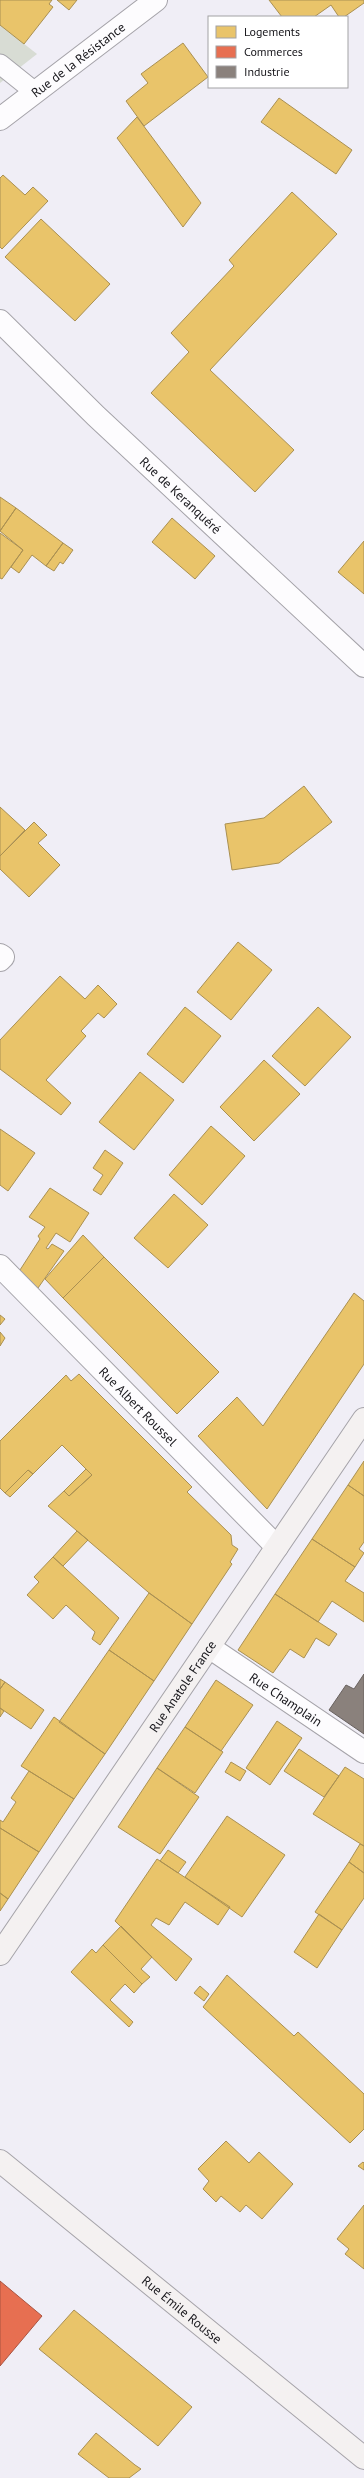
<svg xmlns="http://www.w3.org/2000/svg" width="364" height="2478" font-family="'PT Sans',sans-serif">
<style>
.green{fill:#d8dcd4}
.homes{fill:#e9c46a;stroke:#aa9052}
.shops{fill:#e76f51;stroke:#a95441}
.industry{fill:#8a817c;stroke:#68615f}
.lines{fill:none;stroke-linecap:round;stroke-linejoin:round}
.service-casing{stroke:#a5a3a9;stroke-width:21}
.minor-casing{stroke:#a5a3a9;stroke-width:24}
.secondary-casing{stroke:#a5a3a9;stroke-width:24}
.service{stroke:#fdfcfe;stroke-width:19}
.minor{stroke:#fdfcfe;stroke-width:22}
.secondary{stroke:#f4f1f1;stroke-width:22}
.labels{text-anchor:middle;stroke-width:4;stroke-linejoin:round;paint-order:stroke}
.street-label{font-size:13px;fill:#17161b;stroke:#fff}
</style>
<rect width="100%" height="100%" fill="#f0eef6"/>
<!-- green -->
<path class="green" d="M0,25l37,29 -37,29z"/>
<!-- homes -->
<path class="homes" d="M0,0h52l-3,4 4,3 -29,37 -24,-19z
M57,0h20l-8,10z
M269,0h95v3l-20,14h-5l-8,-12 -17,12h-32z
M183,43l25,34 -64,49 -18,-25 22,-18 -7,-9z
M279,98l73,52 -16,24 -75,-52z
M137,117l64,86 -18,24 -66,-89z
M3,175l22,20 8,-8 15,14 -46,48 -2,-2v-69z
M292,192l45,42 -127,136 84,80 -39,42 -104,-99 38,-41 -18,-19 63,-67 -5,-6z
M41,219l69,65 -35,37 -70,-64z
M0,497l16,11 -16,23z
M16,508l47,35 -17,23 -14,-11 -13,18 -8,-6 12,-17 -23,-19z
M172,518l43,38 -20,23 -43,-37z
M0,533l23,17 -21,29 -2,-1z
M364,541v53l-26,-22z
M63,543l10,7 -10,14 -3,-2 -6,9 -8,-5z
M304,786l28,36 -53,41 -47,7 -7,-46 39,-6z
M0,807l25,23 -25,26z
M34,822l13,13 -9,8 22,22 -31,32 -29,-28v-13z
M238,942l34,28 -41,50 -34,-28z
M60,976l25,23 13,-14 19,19 -13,14 -6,-5 -17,18 5,5 -40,44 25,23 -10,12 -61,-46v-29z
M185,1007l36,29 -38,47 -36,-29z
M318,1007l33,30 -46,49 -33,-30z
M264,1060l36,34 -46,47 -34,-34z
M140,1072l34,28 -40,50 -35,-28z
M211,1126l34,30 -43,49 -33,-30z
M0,1129l35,24 -27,38 -8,-6z
M105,1150l18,13 -22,32 -8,-5 10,-15 -10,-7z
M50,1188l39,25 -19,29 -14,-9 -10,15 2,1 4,-5 12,7 -26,37 -18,-18 20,-31 -2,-3 7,-9 -16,-10z
M174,1194l34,31 -40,43 -34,-30z
M83,1235l21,22 -41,41 -18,-19z
M104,1257l115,115 -42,42 -114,-116z
M354,1293l10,8v63l-97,145 -69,-73 39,-39 26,29z
M0,1315l5,4 -5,6z
M0,1332l5,6 -5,8z
M79,1374l113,113 -5,5 44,43 1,10 6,4 -8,13 2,2 -40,60 -44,-32 -100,-86 16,-15 5,5 23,-21 -30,-30 -29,29 -5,-4 -23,23 -5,-5v-47l66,-66 5,6z
M364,1461v35l-16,-11z
M86,1469l6,6 -23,21 -5,-5z
M28,1470l5,4 -23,23 -5,-4z
M348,1485l16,11v46l-5,7 5,4 -9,14 -43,-28z
M77,1531l11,9 -25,26 -10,-9z
M312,1539l43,28 -10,14 19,12v29l-32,-21 -14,21 -43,-28z
M53,1557l66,61 -19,27 -8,-6 3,-7 -29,-27 -13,14 -26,-24 12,-13 -5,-5z
M149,1593l43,31 -38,57 -45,-31z
M275,1594l62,40 -8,12 -13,-8 -12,20 -14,-9 -17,24 -35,-23z
M109,1650l45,31 -49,73 -46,-32z
M0,1679l5,3 -5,7z
M216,1680l37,25 -32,46 -36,-24z
M5,1682l39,28 -13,19 -31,-21v-19z
M0,1708l4,3 -4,6z
M54,1717l51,37 -31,45 -53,-33z
M277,1721l25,17 -32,47 -24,-17z
M185,1727l38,25 -28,41 -38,-25z
M299,1749l40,27 -15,21 -40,-26z
M231,1762l15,9 -6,10 -15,-9z
M345,1767l19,12v67l-51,-32z
M157,1768l42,29 -39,57 -42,-27z
M29,1771l45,28 -35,53 -39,-24v-8l3,2 13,-20 -5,-4z
M227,1816l58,39 -43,62 -57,-40z
M0,1828l39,24 -31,47 -8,-6z
M360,1844l4,2v27l-15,-11z
M168,1850l18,12 -8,11 -18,-12z
M157,1859l73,48 -12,18 -33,-23 -16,23 -13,-7 -5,7 41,34 -16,22 -61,-60z
M349,1862l15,11v25l-22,32 -27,-18z
M0,1893l8,6 -8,12z
M319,1914l23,16 -25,38 -23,-16z
M121,1926l31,31 -11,12 9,8 -8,7 -39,-39z
M103,1945l39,39 -8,9 -9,-9 -15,16 23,22 -4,5 -58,-55 21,-23 4,4z
M227,1975l67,61 4,-4 66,62v35l-14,14 -147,-136z
M200,1986l9,8 -5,7 -10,-8z
M226,2141l23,22 10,-11 34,32 -31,35 -16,-14 -6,7 -19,-16 -5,6 -13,-13 6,-8 -11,-12z
M363,2162l1,1v7l-6,-4z
M364,2205v64l-19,-15 4,-5 -12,-10z
M74,2310l118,97 -34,39 -119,-97z
M96,2433l39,32 6,4 -12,9h-20l-31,-24z"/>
<!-- shops -->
<path class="shops" d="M0,2281l42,35 -42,50z"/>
<!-- industry -->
<path class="industry" d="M364,1674v60l-35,-24 17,-25 8,4z"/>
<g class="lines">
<defs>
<path id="service" d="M0,64l35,28"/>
<g id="minor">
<path id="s1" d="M0,119l156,-119"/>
<path id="s2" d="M0,321l96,95 268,250"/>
<path d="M0,955l3,2 -3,3"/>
<path id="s3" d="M0,1266l277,281"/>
<path id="s4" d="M209,1647l155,105"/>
</g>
<g id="secondary">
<path id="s5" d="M0,1954l364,-535"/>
<path id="s6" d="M0,2161l364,297"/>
</g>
</defs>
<!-- service casing -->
<use href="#service" class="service-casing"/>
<!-- minor casing -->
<use href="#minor" class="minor-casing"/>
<!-- secondary casing -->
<use href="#secondary" class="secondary-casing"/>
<!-- service -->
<use href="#service" class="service"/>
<!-- minor -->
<use href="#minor" class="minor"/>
<!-- secondary -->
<use href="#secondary" class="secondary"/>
</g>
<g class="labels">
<!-- street labels -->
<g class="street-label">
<text dy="5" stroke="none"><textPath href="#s1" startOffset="98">Rue de la Résistance</textPath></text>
<text dy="5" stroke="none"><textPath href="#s2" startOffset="251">Rue de Keranquéré</textPath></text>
<text dy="5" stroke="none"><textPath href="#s3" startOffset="197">Rue Albert Roussel</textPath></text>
<text dy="5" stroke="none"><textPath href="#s5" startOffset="324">Rue Anatole France</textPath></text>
<text dy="5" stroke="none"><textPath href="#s4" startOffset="93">Rue Champlain</textPath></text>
<text dy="5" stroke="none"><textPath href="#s6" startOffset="235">Rue Émile Rousse</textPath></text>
</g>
</g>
<!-- legend -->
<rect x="208" y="16" width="140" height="72" fill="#ffffff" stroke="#a2a2a4"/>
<rect x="216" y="26" width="20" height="12" fill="#e9c46a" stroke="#a2a2a4"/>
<text x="244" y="36" font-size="12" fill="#17161b">Logements</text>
<rect x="216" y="46" width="20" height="12" fill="#e76f51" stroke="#a2a2a4"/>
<text x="244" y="56" font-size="12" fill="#17161b">Commerces</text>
<rect x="216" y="66" width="20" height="12" fill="#8a817c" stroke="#a2a2a4"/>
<text x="244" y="76" font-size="12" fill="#17161b">Industrie</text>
</svg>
